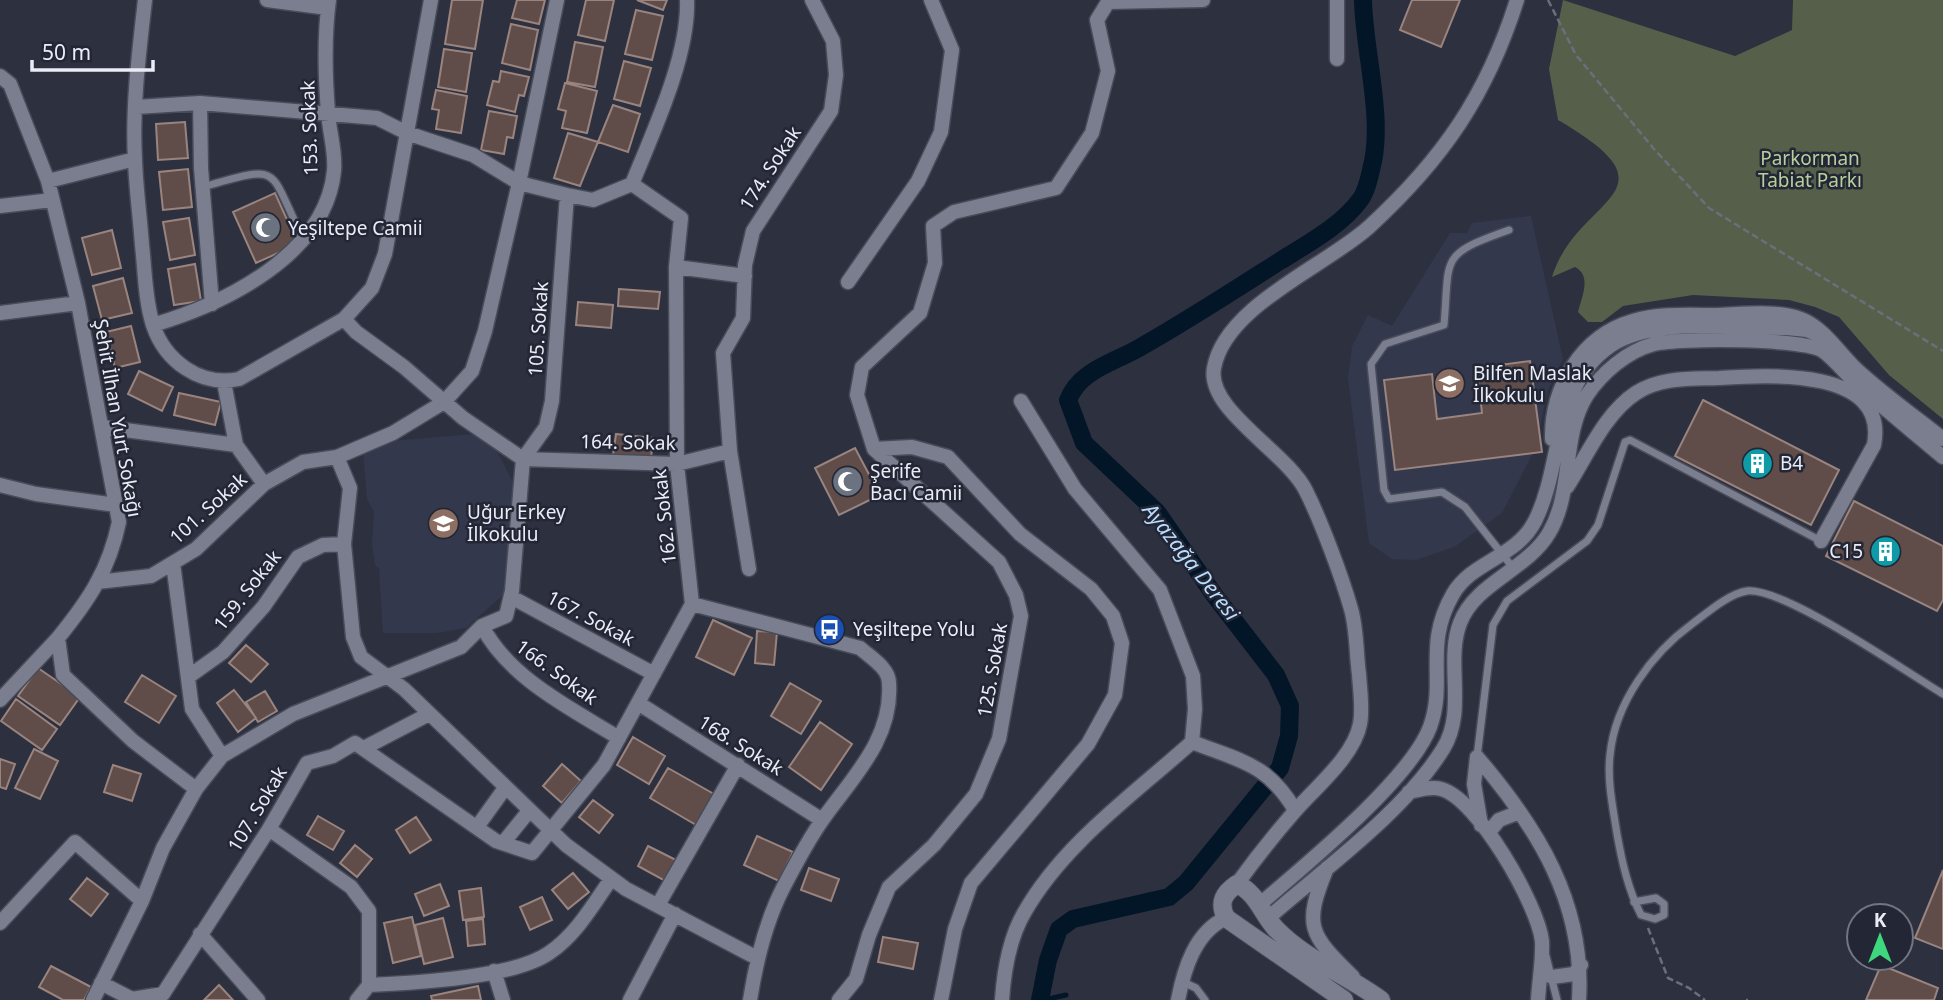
<svg xmlns="http://www.w3.org/2000/svg" width="1943" height="1000" font-family="'Noto Sans',sans-serif">
<style>
.built{fill:#34384d}
.green{fill:#565f4a}
.lines{fill:none;stroke-linecap:round;stroke-linejoin:round}
.stream{stroke:#031628;stroke-width:5}
.canal{stroke:#031628;stroke-width:18}
.building{fill:#604d49;stroke:#99847f;stroke-width:2}
.service-casing{stroke:#484b58;stroke-width:10}
.minor-casing{stroke:#484b58;stroke-width:17}
.tertiary-casing{stroke:#484b58;stroke-width:20}
.path{stroke:#6c6e7c;stroke-width:2.5;stroke-dasharray:7 3.5;stroke-linecap:butt}
.service{stroke:#7a7e8f;stroke-width:7}
.minor{stroke:#7a7e8f;stroke-width:14}
.tertiary{stroke:#7a7e8f;stroke-width:18}
.labels{text-anchor:middle;stroke-width:5;stroke-linejoin:round;paint-order:stroke}
.street-label{font-size:19px;fill:#eaecf6;stroke:#232635}
.park-label{font-size:19px;fill:#b9cf9b;stroke:#232635}
.poi-label{font-size:19px;fill:#eaecf6;stroke:#232635;text-anchor:start}
.water-label{font-size:21px;font-style:italic;fill:#b9ddfe;stroke:#232635}
</style>
<rect width="100%" height="100%" fill="#2d303f"/>
<!-- built -->
<path class="built" d="M1531,216l32,143 -15,31 -13,59 -33,64 -48,34 -38,13 -24,-1 -23,-16 -21,-165 4,-31 16,-32 24,11 58,-93h17l5,-10z
M473,434l19,8 21,40 2,53 -10,58 -39,35 -29,5h-54l-4,-65 -4,-3 -3,-21 2,-32 -7,-13 -4,-49 6,-7z"/>
<!-- green -->
<path class="green" d="M1563,0l172,56 57,-26 1,-30h150v419l-54,-44 -50,-58 -24,-10 -26,-7 -96,-5 -70,11 -21,16h-14l-10,-10c4,-16 14,-36 -3,-45l-23,10c25,-82 133,-83 6,-157l-9,-51z"/>
<g class="lines">
<!-- stream -->
<path class="stream" d="M1044,1000l22,-5"/>
<!-- canal -->
<path class="canal" d="M1040,1000l8,-40 11,-31 14,-10 96,-22 17,-14 94,-115 9,-32 1,-30 -14,-31 -61,-79 -58,-84 -73,-69 -16,-43c12,-30 45,-37 71,-52 48,-27 94,-57 141,-87 27,-17 61,-35 80,-61 6,-7 9,-21 11,-30 14,-50 -7,-117 -8,-170"/>
</g>
<!-- building -->
<path class="building" d="M452,0h31l-8,49 -30,-5z
M517,0h28l-6,24 -27,-6z
M586,0h28l-9,41 -27,-6z
M637,0h30l-4,10z
M1412,0h48l-19,47 -41,-17z
M636,10l27,6 -11,44 -27,-6z
M511,24l27,6 -8,40 -28,-7z
M575,42l28,5 -8,40 -28,-5z
M444,49l28,4 -6,39 -28,-5z
M624,61l27,7 -11,38 -26,-7z
M501,71l28,6 -5,19 -5,-1 -4,17 -28,-7 6,-24 6,1z
M565,83l32,8 -10,42 -25,-5 4,-17 -8,-2z
M436,90l31,6 -6,37 -25,-4 3,-19 -7,-1z
M613,105l27,9 -12,38 -30,-10z
M489,111l28,5 -4,22 -6,-1 -3,17 -23,-4z
M185,122l3,36 -30,2 -2,-36z
M568,133l30,9 -18,44 -26,-8z
M188,169l4,38 -29,3 -4,-38z
M275,193l23,51 -42,19 -23,-51z
M189,218l6,37 -25,5 -7,-38z
M112,230l9,38 -29,7 -10,-37z
M195,264l6,37 -27,4 -6,-36z
M123,278l9,35 -30,7 -9,-34z
M619,289l41,3 -2,17 -40,-3z
M578,302l35,3 -2,23 -35,-3z
M131,326l9,36 -25,6 -9,-36z
M1530,361l12,91 -147,18 -11,-90 48,-6 5,45 45,-6 -5,-45z
M139,371l34,16 -11,24 -34,-17z
M179,393l42,9 -6,23 -41,-10z
M1703,400l136,70 -28,55 -136,-69z
M616,434l37,4 -2,21 -38,-4z
M855,448l25,47 -41,20 -24,-47z
M1854,501l89,45v54l-6,11 -111,-55z
M713,620l39,18 -18,37 -38,-18z
M757,631l20,1 -3,33 -19,-2z
M246,645l22,19 -17,18 -22,-19z
M38,668l42,29 -20,28 -42,-29z
M142,675l34,21 -17,27 -34,-21z
M790,683l31,18 -20,33 -30,-18z
M234,690l22,28 -18,14 -21,-29z
M265,691l12,20 -19,11 -12,-20z
M16,699l41,30 -15,21 -41,-29z
M820,722l32,22 -31,46 -32,-23z
M633,737l32,19 -16,28 -32,-19z
M34,749l24,12 -18,38 -25,-11z
M0,759l15,5 -9,25 -6,-2z
M562,764l19,17 -19,22 -19,-17z
M113,765l28,9 -9,27 -28,-9z
M668,768l46,26 -18,31 -46,-27z
M593,800l20,15 -14,18 -20,-16z
M318,816l26,15 -11,19 -26,-15z
M416,817l15,23 -21,13 -14,-23z
M757,836l36,16 -14,29 -35,-16z
M355,845l17,14 -15,18 -17,-14z
M648,846l30,15 -11,21 -29,-16z
M809,868l30,11 -8,22 -30,-11z
M1943,870v79l-28,-11z
M573,873l16,19 -21,17 -16,-19z
M87,878l21,16 -17,22 -21,-17z
M440,884l9,22 -25,10 -9,-22z
M481,888l3,29 -21,3 -4,-29z
M542,897l10,23 -22,10 -10,-23z
M412,917l9,39 -28,7 -9,-40z
M443,918l10,39 -29,7 -9,-39z
M483,919l2,25 -17,2 -2,-25z
M883,937l35,6 -5,26 -35,-7z
M1881,965l57,23 -4,12h-68z
M51,966l40,21 -7,13h-21l-24,-13z
M219,985l14,15h-29z
M478,986l3,14h-49l-1,-4z"/>
<g class="lines">
<defs>
<path id="service" d="M203,187c82,-24 64,-19 100,51
M1509,230c-71,25 -59,27 -65,95l-59,19 -14,20 13,126 5,9 53,-7 23,15 49,62
M1477,757l16,-132 14,-24 80,-60 11,-16 27,-83 5,-2 191,101
M1634,902l22,-4 8,6v11l-9,4 -14,-4c-13,-26 -19,-53 -24,-81 -4,-26 -10,-53 -7,-79 5,-52 42,-102 82,-131 15,-11 36,-30 55,-33 37,-4 159,81 196,103
M1546,956l11,44
M1183,982l13,6 9,12"/>
<path id="minor" d="M145,0c-6,53 -13,107 -10,160 1,28 5,57 7,85 3,26 3,55 11,80 12,36 47,62 86,54l105,-60 28,-31 13,-34 46,-254
M267,0l61,8
M1337,0v59
M0,76l10,8 38,97 30,122 41,219c-10,48 -30,78 -61,116l5,37 70,66 63,48
M200,103l1,65 11,136
M136,107l64,-4 177,15 30,15 66,22 46,28 48,12 26,5 39,-16c21,-52 57,-128 55,-184
M48,181l87,-22
M0,206l52,-6
M676,267l69,9
M848,282l70,-101 23,-49 11,-82 -21,-50
M0,313l78,-10
M153,325c71,-21 173,-70 181,-154 2,-19 -5,-40 -6,-59 -3,-37 -4,-75 1,-112
M224,382l12,63 28,39
M1021,401l54,88 85,101 33,86 2,33 -3,33
M103,427l133,18
M1552,439c-1,-51 29,-103 81,-118 27,-8 56,-6 84,-6 27,-1 59,-5 84,4 22,8 39,35 55,50 27,25 58,47 87,70
M874,449l38,-2 36,10 72,77 71,55 22,27 9,27 -7,52 -27,49 -117,139 -16,46 -14,71
M337,457l13,31 -6,56 9,93 8,20 43,32 162,156 60,44 131,69
M523,459l23,-32 6,-26 15,-206
M523,459l154,5 53,-13
M0,485l36,9 80,11
M1567,487c20,-31 38,-74 69,-94 25,-16 55,-14 83,-15 48,-3 170,-11 155,67l-53,96
M173,563l19,146 30,47
M749,569l-19,-118 -7,-98 20,-35 2,-53 8,-34 78,-120 5,-36 -3,-34 -21,-41
M97,582l54,-6 45,-27 68,-65 39,-22 34,-5 56,-24 51,-31 28,-31 13,-40 34,-148 38,-183
M511,597l143,77
M692,604l168,44c10,9 29,20 29,35 4,56 -37,95 -66,136 -15,21 -28,46 -40,69 -18,35 -27,74 -33,112
M482,626c27,52 88,82 137,112
M188,677l35,-25 41,-46 34,-49 25,-12 21,-1
M0,700l58,-62
M638,703l184,117
M1192,742c48,19 75,21 103,68
M364,748l65,-34
M1477,757c61,71 108,147 102,243
M1477,757l-3,27 7,41
M1409,792c10,-2 22,-6 32,-3 36,9 97,116 101,152 1,19 -3,40 -4,59
M477,827l28,-39
M269,829l82,58 18,24v74
M1489,832l10,-12 18,-7
M503,843l26,-32
M1327,868c-24,58 -18,66 26,109
M1237,884c18,-25 38,-50 58,-73 21,-24 59,-55 65,-87 3,-15 0,-34 -1,-50 -3,-21 -2,-45 -8,-65 -9,-32 -30,-88 -45,-118 -19,-39 -100,-81 -92,-123 11,-62 112,-102 155,-141 74,-68 118,-132 148,-227
M658,905l80,-140
M1259,905c45,-39 151,-125 171,-178 17,-47 -7,-81 23,-133 19,-33 63,-36 82,-73 29,-58 16,-134 75,-175 42,-29 127,-18 177,-18l20,2 19,8
M1267,919c57,-50 137,-107 176,-170 24,-38 2,-87 17,-126 15,-40 67,-53 89,-90 25,-42 12,-97 38,-138 15,-22 40,-44 67,-51 24,-6 150,-6 169,7 12,9 23,23 34,33 28,25 57,49 86,73
M0,923l75,-81 67,59
M200,934l58,66
M494,971l9,29
M1552,977l22,-3 7,-9
M101,983l31,16 31,-5 106,-165 38,-66 26,-7 22,-13 141,98 36,12 72,-88 88,-161 -15,-140 -1,-197 5,-49 -49,-34
M93,1000l49,-99 21,-53 33,-59 26,-33 71,-42 168,-67 21,-21 24,-10 6,-25 11,-132 -60,-41 -59,-51 -48,-35 -12,-13
M357,1000l12,-15c45,-2 144,-7 180,-32 27,-18 44,-48 62,-74
M630,1000l45,-86
M839,1000l17,-21 13,-44 20,-48 45,-42 42,-51 23,-55 22,-123 -5,-21 -17,-33 -125,-113 -17,-54 5,-28 58,-54 15,-50 -2,-37 21,-14 102,-24 36,-55 16,-62 -11,-51 11,-18 95,-2
M1002,1000c2,-30 7,-61 22,-87 39,-69 110,-119 168,-171
M1178,1000c6,-31 17,-68 48,-82"/>
<path id="tertiary" d="M1344,1000l-118,-82c-8,-16 -2,-25 11,-34 20,9 25,30 39,45 30,31 71,46 105,71"/>
</defs>
<!-- service casing -->
<use href="#service" class="service-casing"/>
<!-- minor casing -->
<use href="#minor" class="minor-casing"/>
<!-- tertiary casing -->
<use href="#tertiary" class="tertiary-casing"/>
<!-- path -->
<path class="path" d="M1548,0l28,55 78,94 55,59 234,143
M1648,928l20,50 21,10 16,12
M1746,1000h2"/>
<!-- service -->
<use href="#service" class="service"/>
<!-- minor -->
<use href="#minor" class="minor"/>
<!-- tertiary -->
<use href="#tertiary" class="tertiary"/>
</g>
<!-- icons -->
<defs>
<symbol id="mosque-disc" viewBox="-11 -11 22 22"><circle r="9.5" fill="#6b7280" stroke="#232635"/><path d="M3.5-4.9A6 6 0 1 0 3.5 4.9A5 5 0 1 1 3.5-4.9Z" fill="#fff"/></symbol>
<symbol id="school-disc" viewBox="-11 -11 22 22"><circle r="9.5" fill="#8d6e63" stroke="#232635"/><path d="M0-5L7-2L0 1L-7-2ZM-4 1L0 2.5L4 1V4Q0 6-4 4Z" fill="#fff"/></symbol>
<symbol id="building-disc" viewBox="-11 -11 22 22"><circle r="9.5" fill="#0f9aa8" stroke="#232635"/><path d="M-4-6H4V6H1V3H-1V6H-4ZM-2.5-4.3h1.7v1.8h-1.7ZM.8-4.3h1.7v1.8H.8ZM-2.5-1h1.7V.8h-1.7ZM.8-1h1.7V.8H.8Z" fill="#fff"/></symbol>
<symbol id="bus-disc" viewBox="-11 -11 22 22"><circle r="9.5" fill="#1a4fb4" stroke="#232635"/><path d="M-5-6H5V4H4V6H2V4H-2V6H-4V4H-5ZM-3.5-4V0h7V-4ZM-3.5 1.2v1.5H-2V1.2ZM2 1.2v1.5H3.5V1.2Z" fill="#fff"/></symbol>
</defs>
<g fill-rule="evenodd">
<use href="#mosque-disc" x="248" y="210" width="35" height="35"/>
<use href="#school-disc" x="1432" y="366" width="35" height="35"/>
<use href="#building-disc" x="1740" y="446" width="35" height="35"/>
<use href="#mosque-disc" x="830" y="464" width="35" height="35"/>
<use href="#school-disc" x="426" y="506" width="35" height="35"/>
<use href="#building-disc" x="1868" y="534" width="35" height="35"/>
<use href="#bus-disc" x="812" y="612" width="35" height="35"/>
</g>
<g class="labels">
<!-- street labels -->
<g class="street-label">
<text transform="translate(309 128) rotate(-92)" y="7">153. Sokak</text>
<text transform="translate(770 168) rotate(-57)" y="7">174. Sokak</text>
<text transform="translate(538 329) rotate(-86)" y="7">105. Sokak</text>
<text transform="translate(118 418) rotate(80)" y="7">Şehit İlhan Yurt Sokağı</text>
<text transform="translate(628 442) rotate(1)" y="7">164. Sokak</text>
<text transform="translate(208 508) rotate(-42)" y="7">101. Sokak</text>
<text transform="translate(664 517) rotate(-96)" y="7">162. Sokak</text>
<text transform="translate(247 590) rotate(-52)" y="7">159. Sokak</text>
<text transform="translate(591 618) rotate(28)" y="7">167. Sokak</text>
<text transform="translate(992 670) rotate(-80)" y="7">125. Sokak</text>
<text transform="translate(557 672) rotate(36)" y="7">166. Sokak</text>
<text transform="translate(741 745) rotate(32)" y="7">168. Sokak</text>
<text transform="translate(257 809) rotate(-59)" y="7">107. Sokak</text>
</g>
<!-- park labels -->
<g class="park-label">
<text x="1810" y="165">Parkorman<tspan x="1810" dy="22">Tabiat Parkı</tspan></text>
</g>
<!-- poi labels -->
<g class="poi-label">
<text x="288" y="235">Yeşiltepe Camii</text>
<text x="1473" y="380">Bilfen Maslak<tspan x="1473" dy="22">İlkokulu</tspan></text>
<text x="1780" y="470">B4</text>
<text x="870" y="478">Şerife<tspan x="870" dy="22">Bacı Camii</tspan></text>
<text x="467" y="519">Uğur Erkey<tspan x="467" dy="22">İlkokulu</tspan></text>
<text x="1863" y="558" text-anchor="end">C15</text>
<text x="853" y="636">Yeşiltepe Yolu</text>
</g>
<!-- water labels -->
<g class="water-label">
<text transform="translate(1191 562) rotate(52)" y="7">Ayazağa Deresi</text>
</g>
</g>
<!-- north arrow -->
<g transform="translate(1880 937)"><circle r="33" fill="#232635" stroke="#737582" stroke-width="2"/>
<path d="M0-5L12 26L0 18L-12 26Z" fill="#3fd77d"/>
<text y="-10" font-size="19" font-weight="bold" text-anchor="middle" fill="#eaecf6">K</text>
</g>
<!-- scale -->
<path d="M32 60v10h121v-10" fill="none" stroke="#eaecf6" stroke-width="3.5"/>
<text x="42" y="60" font-size="21" fill="#eaecf6" stroke="#232635" stroke-width="5" paint-order="stroke">50 m</text>
</svg>
